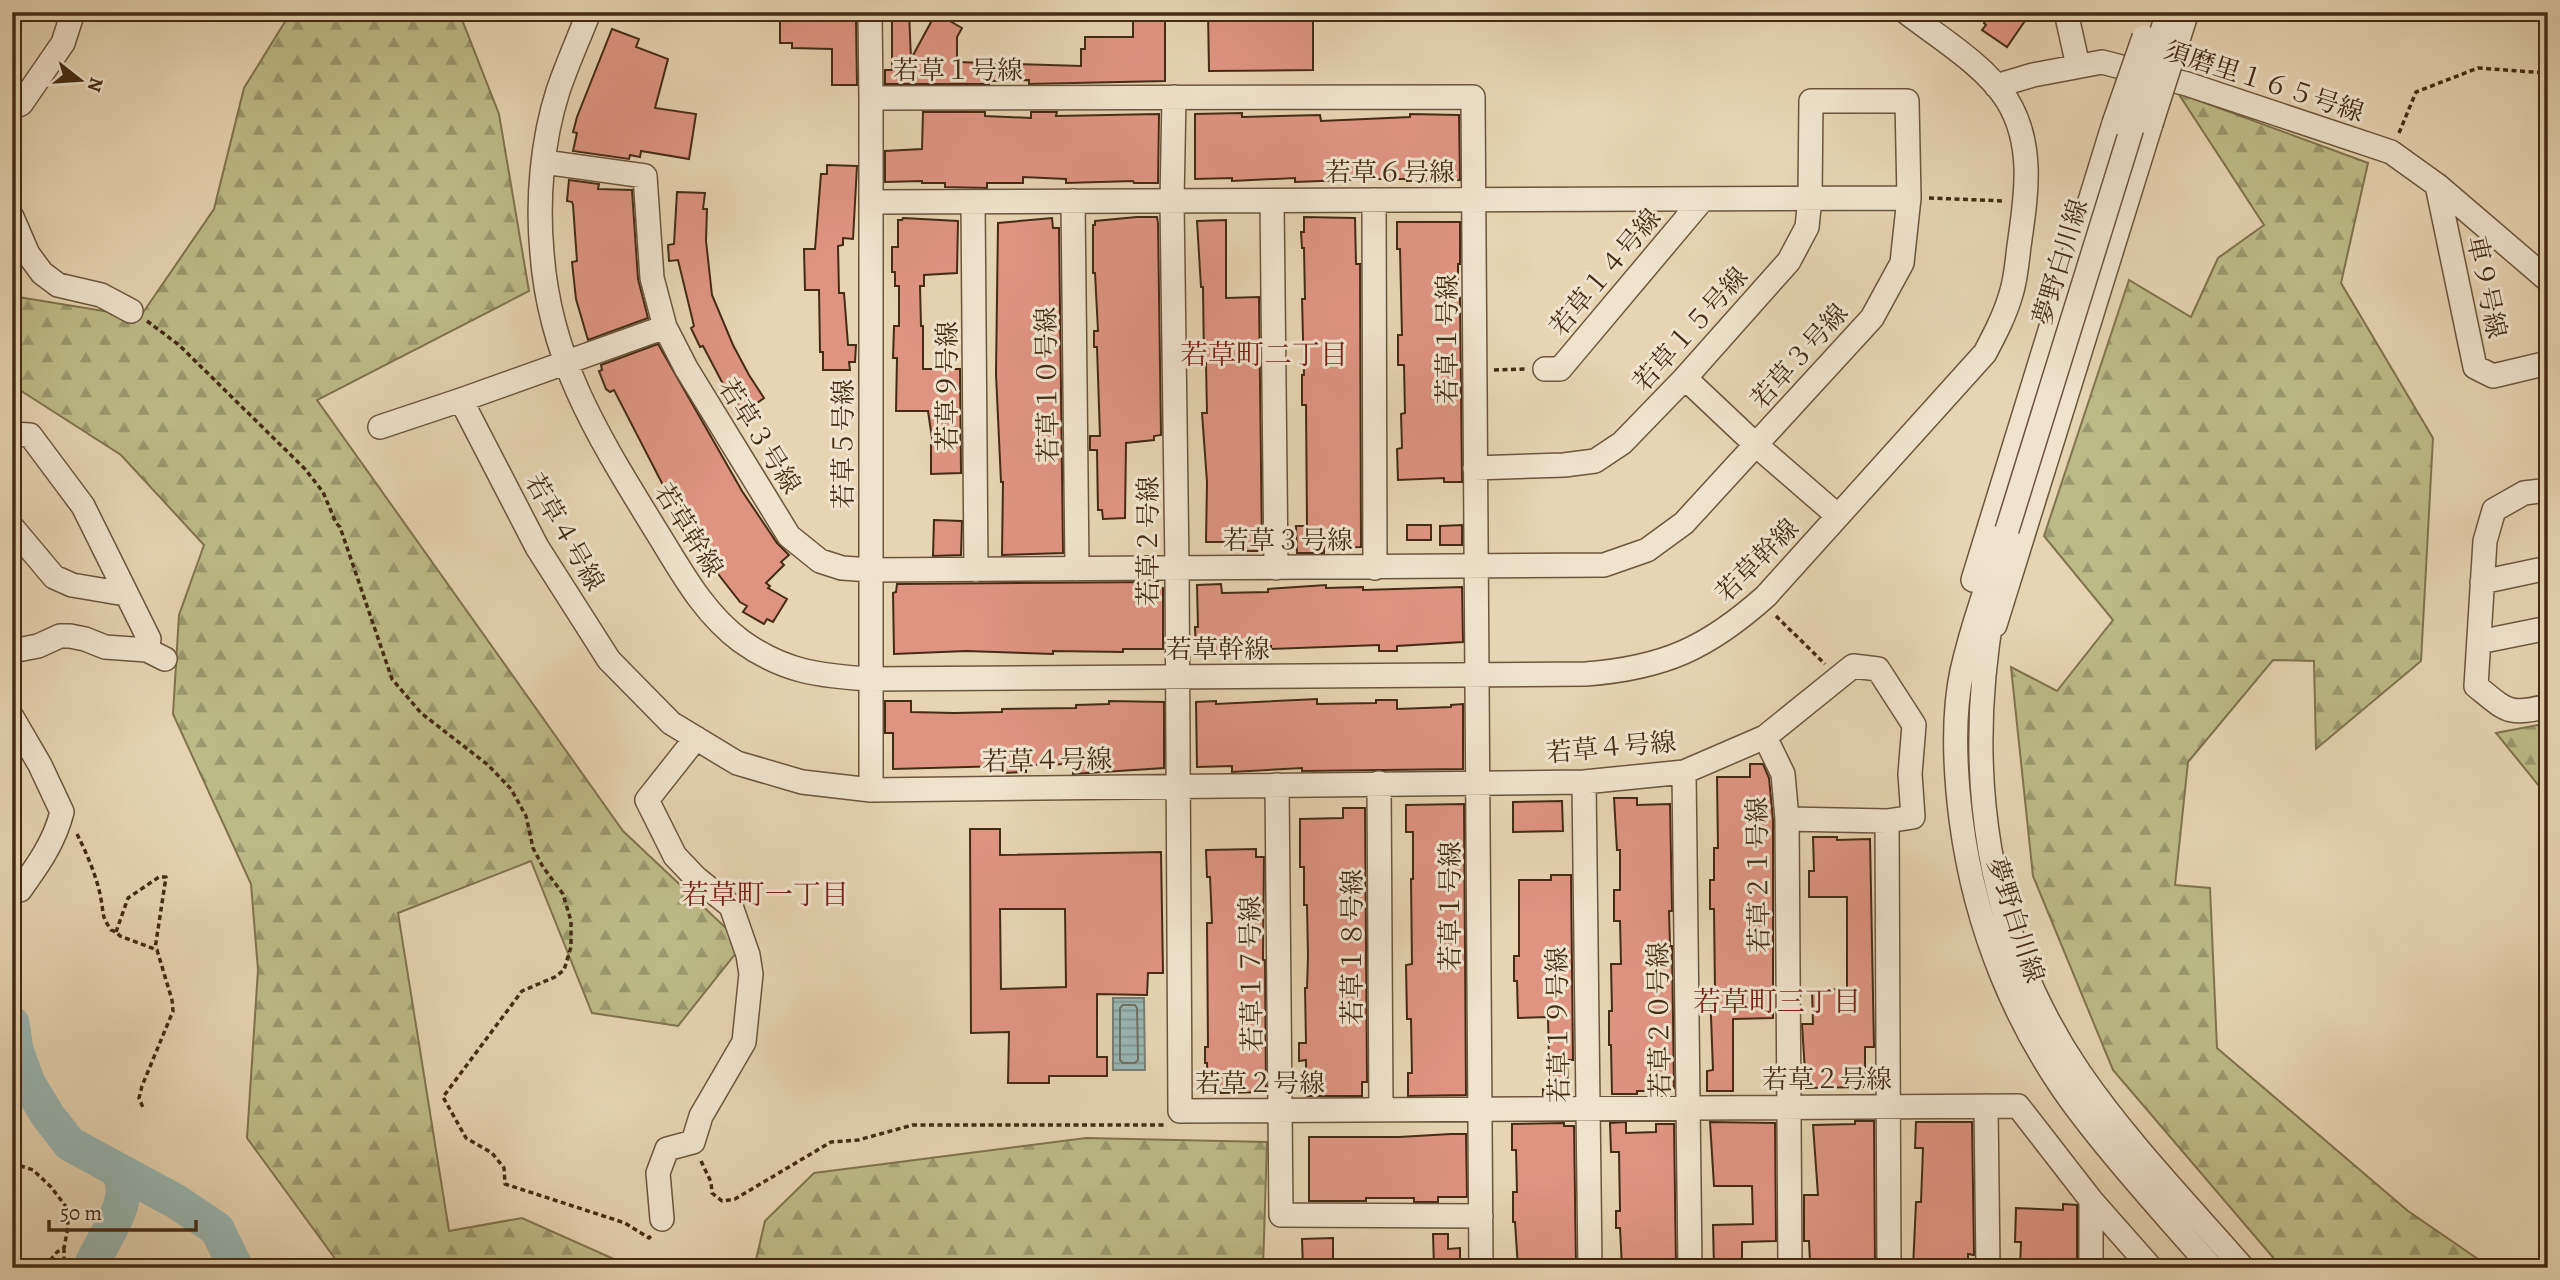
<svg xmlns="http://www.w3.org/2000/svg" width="2560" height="1280" font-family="Alegreya,'Noto Serif JP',serif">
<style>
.forest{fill:url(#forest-firs);stroke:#80734e;stroke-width:2}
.water{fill:url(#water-rules);stroke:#767f74;stroke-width:2}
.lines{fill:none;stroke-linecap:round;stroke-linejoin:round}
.shore{stroke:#6e7164;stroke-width:2}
.river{stroke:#98b7b4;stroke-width:35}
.building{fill:#df9482;stroke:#442b14;stroke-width:2;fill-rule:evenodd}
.minor-casing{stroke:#6c553c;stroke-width:26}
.path{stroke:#442b14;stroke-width:3.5;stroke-dasharray:5 3.5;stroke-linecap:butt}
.minor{stroke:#efe3cd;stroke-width:23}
.minor-bridge-casing{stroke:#6c553c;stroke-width:26;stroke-linecap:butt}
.minor-bridge{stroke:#efe3cd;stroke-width:23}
.labels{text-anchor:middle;stroke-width:6;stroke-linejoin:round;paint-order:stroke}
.street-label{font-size:26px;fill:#442b14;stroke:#efe3cd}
.neighbourhood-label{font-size:28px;fill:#7a1f14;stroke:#efe3cd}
</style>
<defs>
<pattern id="forest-firs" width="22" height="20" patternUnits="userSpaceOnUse" patternTransform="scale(1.75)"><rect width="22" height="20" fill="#bcbb88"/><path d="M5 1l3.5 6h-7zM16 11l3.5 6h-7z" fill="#9a986e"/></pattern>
<pattern id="water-rules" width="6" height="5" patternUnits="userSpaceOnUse" patternTransform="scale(1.75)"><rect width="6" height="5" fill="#98b7b4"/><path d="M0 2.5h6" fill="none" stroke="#7e9591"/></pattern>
</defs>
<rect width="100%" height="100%" fill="#e6d4b2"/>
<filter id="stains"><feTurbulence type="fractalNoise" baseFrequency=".00286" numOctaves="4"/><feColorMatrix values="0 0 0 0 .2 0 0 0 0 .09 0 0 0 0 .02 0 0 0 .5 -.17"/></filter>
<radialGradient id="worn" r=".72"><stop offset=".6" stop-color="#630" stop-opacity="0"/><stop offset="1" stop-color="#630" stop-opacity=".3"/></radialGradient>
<!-- forest -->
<path class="forest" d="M291,12h168l40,102 30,177 -212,109 306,431 120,113 -65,82 -86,-13 -61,-152 -133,52 51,318 73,-13 112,50h-295v-4l-92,-126 11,-168 -7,-86 -78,-170 6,-99 25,-70 -83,-90 -109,-70v-89l128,21 74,-108 30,-121z
M2178,93l190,70 -27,120 92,155 -12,223 -105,88 -2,-88 -41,-1 -85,102 -13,123 35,3 7,160 191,163 83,57h-209l-169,-198 -80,-194 -22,-209 46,24 56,-71 -69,-84 85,-256 62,37 27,-59 46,-33z
M2548,723v74l-52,-64z
M1086,1138l181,4 -4,126h-509l11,-47 49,-48z"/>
<!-- water -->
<path class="water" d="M1113,998h31l1,72h-32z"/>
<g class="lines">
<!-- shore -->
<path class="shore" d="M1123,1005h12l2,3 1,52 -3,3h-12l-3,-3v-52z"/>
<!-- river -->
<path class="river" d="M12,1023l4,27 12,33 20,33 22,28 107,58 40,27 19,39
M90,1268c11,-27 50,-74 25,-99"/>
</g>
<!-- building -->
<path class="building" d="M780,12h20v5l56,3 1,65h-25v-36l-40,-1v-5h-12z
M892,12h17l2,47 25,-46 26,15 -5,9v25l124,4v-17h4v-12h48v-25h32v69l-136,3v-4l-40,1v3h-104v-14h7z
M1208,12h105v58l-104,1z
M1991,12h40l-24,35 -25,-17 4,-5 -2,-2z
M612,29l27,10 -3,8 32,12 -13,49 41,6 -7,45 -48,-8 -1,6 -10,-2 -1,4 -56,-8 4,-18 -4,-1 4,-15z
M923,112h62v4l46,2v-6h26l-1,4 103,-2 -1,69h-24l-1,-2 -67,2v-4l-43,-2v6h-36v5l-42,-1v-4h-23v-2l-37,1v-31l37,-2z
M1242,113v4l78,-2 1,6 89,-4v-3l49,1 1,65 -53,1v-2h-33l-79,3v-4l-63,3v-3l-37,1v-65z
M827,165l30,1 -4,73 -10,-1v7l-5,1 1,47h5l4,52h8l-1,17h-6l1,8h-27v-18h-3l-1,-62h-14l-1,-41h11l6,-75h6z
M569,180l30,4 -1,5 34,1 6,89 10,39 -60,22 -12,-41 -4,-37 5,-1 -4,-56 -1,-3 -5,-1z
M677,192l28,1 -2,16h4l-1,32 6,54 21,50 16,30 15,23 -21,15 -20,-29 -20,-38 -3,1 -9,-19 3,-2 -16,-66 -9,1 -1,-16 6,-1z
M1137,217h20l1,6 3,212 -7,1v4l-28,3 -1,75 -22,1 -1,-9h-4l-1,-60h-7v-14h10l-3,-89h-3v-16h4l-3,-58h-2v-48h2v-4z
M1304,217l51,1 1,46h4l1,283 -37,1v5h-27l-1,-27h11l-1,-121h-4v-30h2l-2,-76h3l-1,-51h-2l-1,-16h3z
M903,218l55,3 -1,52 -33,2v11h-4l1,40h2v43h37l1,104 -30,1v-29h2l-5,-34h-32l1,-53h-4l1,-32h5v-40h-4v-14h-3v-25h6v-27h4z
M1052,218l1,10h6l4,325 -61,2 1,-73h-2l-5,-108 2,-151z
M1226,220v78l33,-1 3,254h-16v-9h-40l1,-60 -5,-69h5l-1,-50h-2l-1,-76h-2l-4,-66z
M1397,222h63v42h-2v33h2l2,185h-18v-4l-46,2 -1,-31 5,-1 -1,-34 4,-1 -1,-48h-6v-30h4l-2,-86h-3z
M658,344l84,147 35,52 12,12 -8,7 3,3 -18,18 4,3 -2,2 19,11 -14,23 -6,-3 -3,5 -21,-12 4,-6 -7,-4 -25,-32 -21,-36 3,-2 -28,-46 -4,3 -51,-99 -4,2 -4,-3 -7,-18 3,-1 -1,-5z
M934,520l28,1 -1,34 -28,1z
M1407,525h24v15h-24z
M1462,525v20h-22v-19z
M1158,582v5l5,1v61h-40v3l-70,-1v3l-87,-3 -72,3 -1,-61 3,-1 1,-8z
M1221,584l1,9 46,-1v-3l58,-4v3l37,-1v3l99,-3 1,55 -66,4v5h-18v-6l-108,4v-3l-51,2v5h-24l-1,-26h3l-1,-42z
M1317,699v5l59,-1v-3h21v9l54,-2v-2l12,-1v65l-161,2v-3l-70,4v-6l-35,1 -1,-65 20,-1v3z
M885,701h26v11l43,1 48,-1v-3l74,-1v-3l33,-1v-3l55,1v66l-91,6v-10l-47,1v7l-22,1v-7l-111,3v-36h-8z
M1750,764h13l6,14 4,42v198l-40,1v72h-26v-20l6,-1 -3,-80h5l-1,-81h-4v-29h4v-32h4l-1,-71h33z
M1614,798h23v7l33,-1 2,107h-3l1,35h2l2,142h-12v3h-25v3h-25l-1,-49h-2v-34h3l-1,-47h10l-1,-43h-6v-31h6v-40h-3z
M1562,801l1,30 -50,1v-30z
M1464,804l2,291 -58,1v-23h4l-1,-54h-4l-1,-54 6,-1 -1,-85h2v-47h-7v-27z
M1343,808h22l2,274h-5v14h-56v-36l-7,1v-18h7l-1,-55h2l1,-31 -1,-52h-3v-38h-4v-48l43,-1z
M970,829h30v26l161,-3 2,121h-15l-1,22 -50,-1v63h10v19h-58v7h-41l1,-51 -38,1zM1000,909h65l1,78 -65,2z
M1813,837h24v3l33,-1 4,208h-9v40l-59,1 -4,-64h11l-1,-34 35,-1v-92h-38v-26h5z
M1256,849v8h8l-1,103h2l1,132 -45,1 -1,-7 -13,1v-24h-2v-16h3l-1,-124h5l-2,-46h-3l-1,-27z
M1551,875h20l2,185h-6l1,32h-5v3h-20v-6h4v-26h2l-1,-46 -30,1 -1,-37h-3v-25h5v-76h32z
M1855,1121h19l1,147h-59v-6h-6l-1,-21h-5v-46h14l-5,-70 42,-1z
M1626,1122v11l30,-1v-8h18l2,144h-54l-2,-40h-4v-17h4l-1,-59h-8l-1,-29z
M1710,1122l65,1 1,118 -34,1v25l-28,1 -1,-43 40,-1 -1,-38h-38z
M1916,1122h56l2,133 -6,-1v10l-24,-1v5h-31l3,-66h5l2,-54h-8z
M1564,1123v3h10l2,142h-58l-3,-46h-2v-30h4l-1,-42h-4v-26z
M1451,1134h15l1,63h-29v5h-24v-4h-48v3h-57v-64h90z
M2063,1204l14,1v63h-57l1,-26h-6l1,-34 47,2z
M1433,1234h15v15l12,-1v20h-26z
M1333,1238v30h-30l-1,-29z"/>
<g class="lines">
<defs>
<path id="minor" d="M589,12c-10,26 -22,52 -31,79 -16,50 -21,109 -16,162 8,109 58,186 113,276 25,40 47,83 86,112 43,31 79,35 129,38l716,-5c78,-6 122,-26 180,-78l219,-243c10,-19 20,-38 26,-59 5,-15 6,-32 8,-48 7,-49 16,-101 -12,-146 -22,-35 -69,-63 -101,-88
M870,12l1,86 602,-1 8,1171
M2066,12l12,54
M1996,86l37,-11 69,-13 85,22 204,68 46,33 111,95
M1174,97l-2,104 5,367 3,543 838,-5 73,94 60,68
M871,98v692
M12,107l9,-3 42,-61 10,-31
M544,162l101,14 7,102 13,49 21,41 103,168 31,25 22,7 29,2 733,-5 43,-15 37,-27 188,-205 30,-55 7,-65 -2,-97h-96l-1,97 -3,29 -18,34 -104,117 -63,65 -27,18 -31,4 -89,3
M2437,185l38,182 18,9 55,-13
M1374,200l1,368
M1073,201l4,368
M1272,201l4,367
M872,202l1037,-4
M973,202l3,368
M12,217l16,37 14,19 16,12 43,10 30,16
M1545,369h15l142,-169
M1685,378l71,67 82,71
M461,400l76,147 72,113 62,63 66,40 65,19 69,8 713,-8 100,-10 81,-35 88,-71 25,3 36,56 -4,49 3,43 -26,4 2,447
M380,427l81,-27 204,-73
M12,434l18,1 53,71 66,133 -2,11
M2548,490l-24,3 -30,17 -9,31 -9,145c31,25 32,30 72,20
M12,527l42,50 18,8 53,9
M2007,530c-17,46 -34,93 -45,141 -10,47 -7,100 -1,148 14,109 56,213 124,300 39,51 84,100 127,149
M1973,580l141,-457
M2482,582l66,-14
M1993,609c-29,163 -8,324 86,463 48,70 108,132 164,196
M1995,625l156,-501
M2479,642l69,-14
M12,651l26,-5 22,-10h10l15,3 20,8 42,3 18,9
M12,717l28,48 22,47c-8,31 -24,53 -42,78
M1765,737l18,37 4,45 3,449
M1684,772l6,496
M1584,782l6,486
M1379,783l2,327
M1277,785l4,430 200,1
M1787,819l100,2
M1986,1106l2,162
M2091,1200v68
M662,1219l-4,-46 9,-24 26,-7 8,-26 43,-74 7,-68 -3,-19 -17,-49 -35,-28 -21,-22 -28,-56 49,-62"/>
</defs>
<!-- minor casing -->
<use href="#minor" class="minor-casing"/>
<!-- path -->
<path class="path" d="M2399,133l17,-41 62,-24 68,5 2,-7
M1929,198l76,3
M147,321l32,24 126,124 18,23 13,31 4,4 52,152 29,34 67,52 23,24 15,27 7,32 10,19 20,27 8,27v26l-7,23 -9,7 -33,14 -79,106 23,41 26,15 12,15 1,16 120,39 24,15 3,-3
M1494,370l31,-1
M1776,616l49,48
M77,834c10,20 20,43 24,65 3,16 0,16 10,31l5,2 4,4 37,14 15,50 1,11 -31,75 -3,12 5,12
M116,932l12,-34 31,-21h7l-11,72
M701,1161l10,21 1,11 10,8 13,-2 96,-57 27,-2 55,-15h251
M12,1163l21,7 18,17 16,21 1,19 -4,21 -7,4 -13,16
M64,1248v20"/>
<!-- minor -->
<use href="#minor" class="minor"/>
<defs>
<path id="minor-bridge" d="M2114,123l30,-86
M2151,124l34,-106
M2007,530l161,-518"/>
</defs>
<!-- minor-bridge casing -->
<use href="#minor-bridge" class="minor-bridge-casing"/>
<!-- minor-bridge -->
<use href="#minor-bridge" class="minor-bridge"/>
</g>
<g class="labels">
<!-- street labels -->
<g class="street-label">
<text x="958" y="79">若草１号線</text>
<text transform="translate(2264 81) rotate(18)" y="9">須磨里１６５号線</text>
<text x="1390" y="181">若草６号線</text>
<text transform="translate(2060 262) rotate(-73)" y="9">夢野白川線</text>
<text transform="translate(1605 272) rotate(-50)" y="9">若草１４号線</text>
<text transform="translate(2487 287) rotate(78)" y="9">車９号線</text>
<text transform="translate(1690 329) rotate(-48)" y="9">若草１５号線</text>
<text transform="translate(1447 339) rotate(-90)" y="9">若草１号線</text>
<text transform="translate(1799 356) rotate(-48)" y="9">若草３号線</text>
<text transform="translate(1047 385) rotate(-91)" y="9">若草１０号線</text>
<text transform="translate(947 386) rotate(-90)" y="9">若草９号線</text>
<text transform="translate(760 436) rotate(58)" y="9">若草３号線</text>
<text transform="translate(843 444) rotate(-90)" y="9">若草５号線</text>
<text transform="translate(689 530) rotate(58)" y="9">若草幹線</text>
<text transform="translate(565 532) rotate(60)" y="9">若草４号線</text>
<text x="1288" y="549">若草３号線</text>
<text transform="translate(1148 541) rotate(-90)" y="9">若草２号線</text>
<text transform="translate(1757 560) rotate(-45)" y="9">若草幹線</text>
<text x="1218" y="658">若草幹線</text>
<text transform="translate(1611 747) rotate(-5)" y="9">若草４号線</text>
<text transform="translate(1047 760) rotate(-1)" y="9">若草４号線</text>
<text transform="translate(1758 875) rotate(-91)" y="9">若草２１号線</text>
<text transform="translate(1450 906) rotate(-90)" y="9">若草１号線</text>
<text transform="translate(2016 920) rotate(72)" y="9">夢野白川線</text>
<text transform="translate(1352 947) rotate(-90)" y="9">若草１８号線</text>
<text transform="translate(1251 974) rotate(-91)" y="9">若草１７号線</text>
<text transform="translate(1659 1020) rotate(-91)" y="9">若草２０号線</text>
<text transform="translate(1558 1025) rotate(-91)" y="9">若草１９号線</text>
<text x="1827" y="1088">若草２号線</text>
<text x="1260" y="1092">若草２号線</text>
</g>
<!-- neighbourhood labels -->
<g class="neighbourhood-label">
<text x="1264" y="364">若草町二丁目</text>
<text x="765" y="904">若草町一丁目</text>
<text x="1777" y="1011">若草町三丁目</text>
</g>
</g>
<!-- margin -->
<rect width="2560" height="1280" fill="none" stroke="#e6d4b2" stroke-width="42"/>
<rect x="14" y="14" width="2532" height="1252" fill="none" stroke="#442b14" stroke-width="3.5"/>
<rect x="21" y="21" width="2518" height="1238" fill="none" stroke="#442b14" stroke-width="2"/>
<!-- north arrow -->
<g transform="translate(80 80) rotate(107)" stroke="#efe3cd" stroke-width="5" paint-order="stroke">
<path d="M0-5L12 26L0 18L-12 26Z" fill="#442b14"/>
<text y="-10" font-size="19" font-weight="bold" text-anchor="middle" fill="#442b14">N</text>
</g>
<!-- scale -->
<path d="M49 1220v10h147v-10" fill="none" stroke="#442b14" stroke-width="3.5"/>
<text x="60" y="1220" font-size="21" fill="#442b14" stroke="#efe3cd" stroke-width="5" paint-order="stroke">50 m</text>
<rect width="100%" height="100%" filter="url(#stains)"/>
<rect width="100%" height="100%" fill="url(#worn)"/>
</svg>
